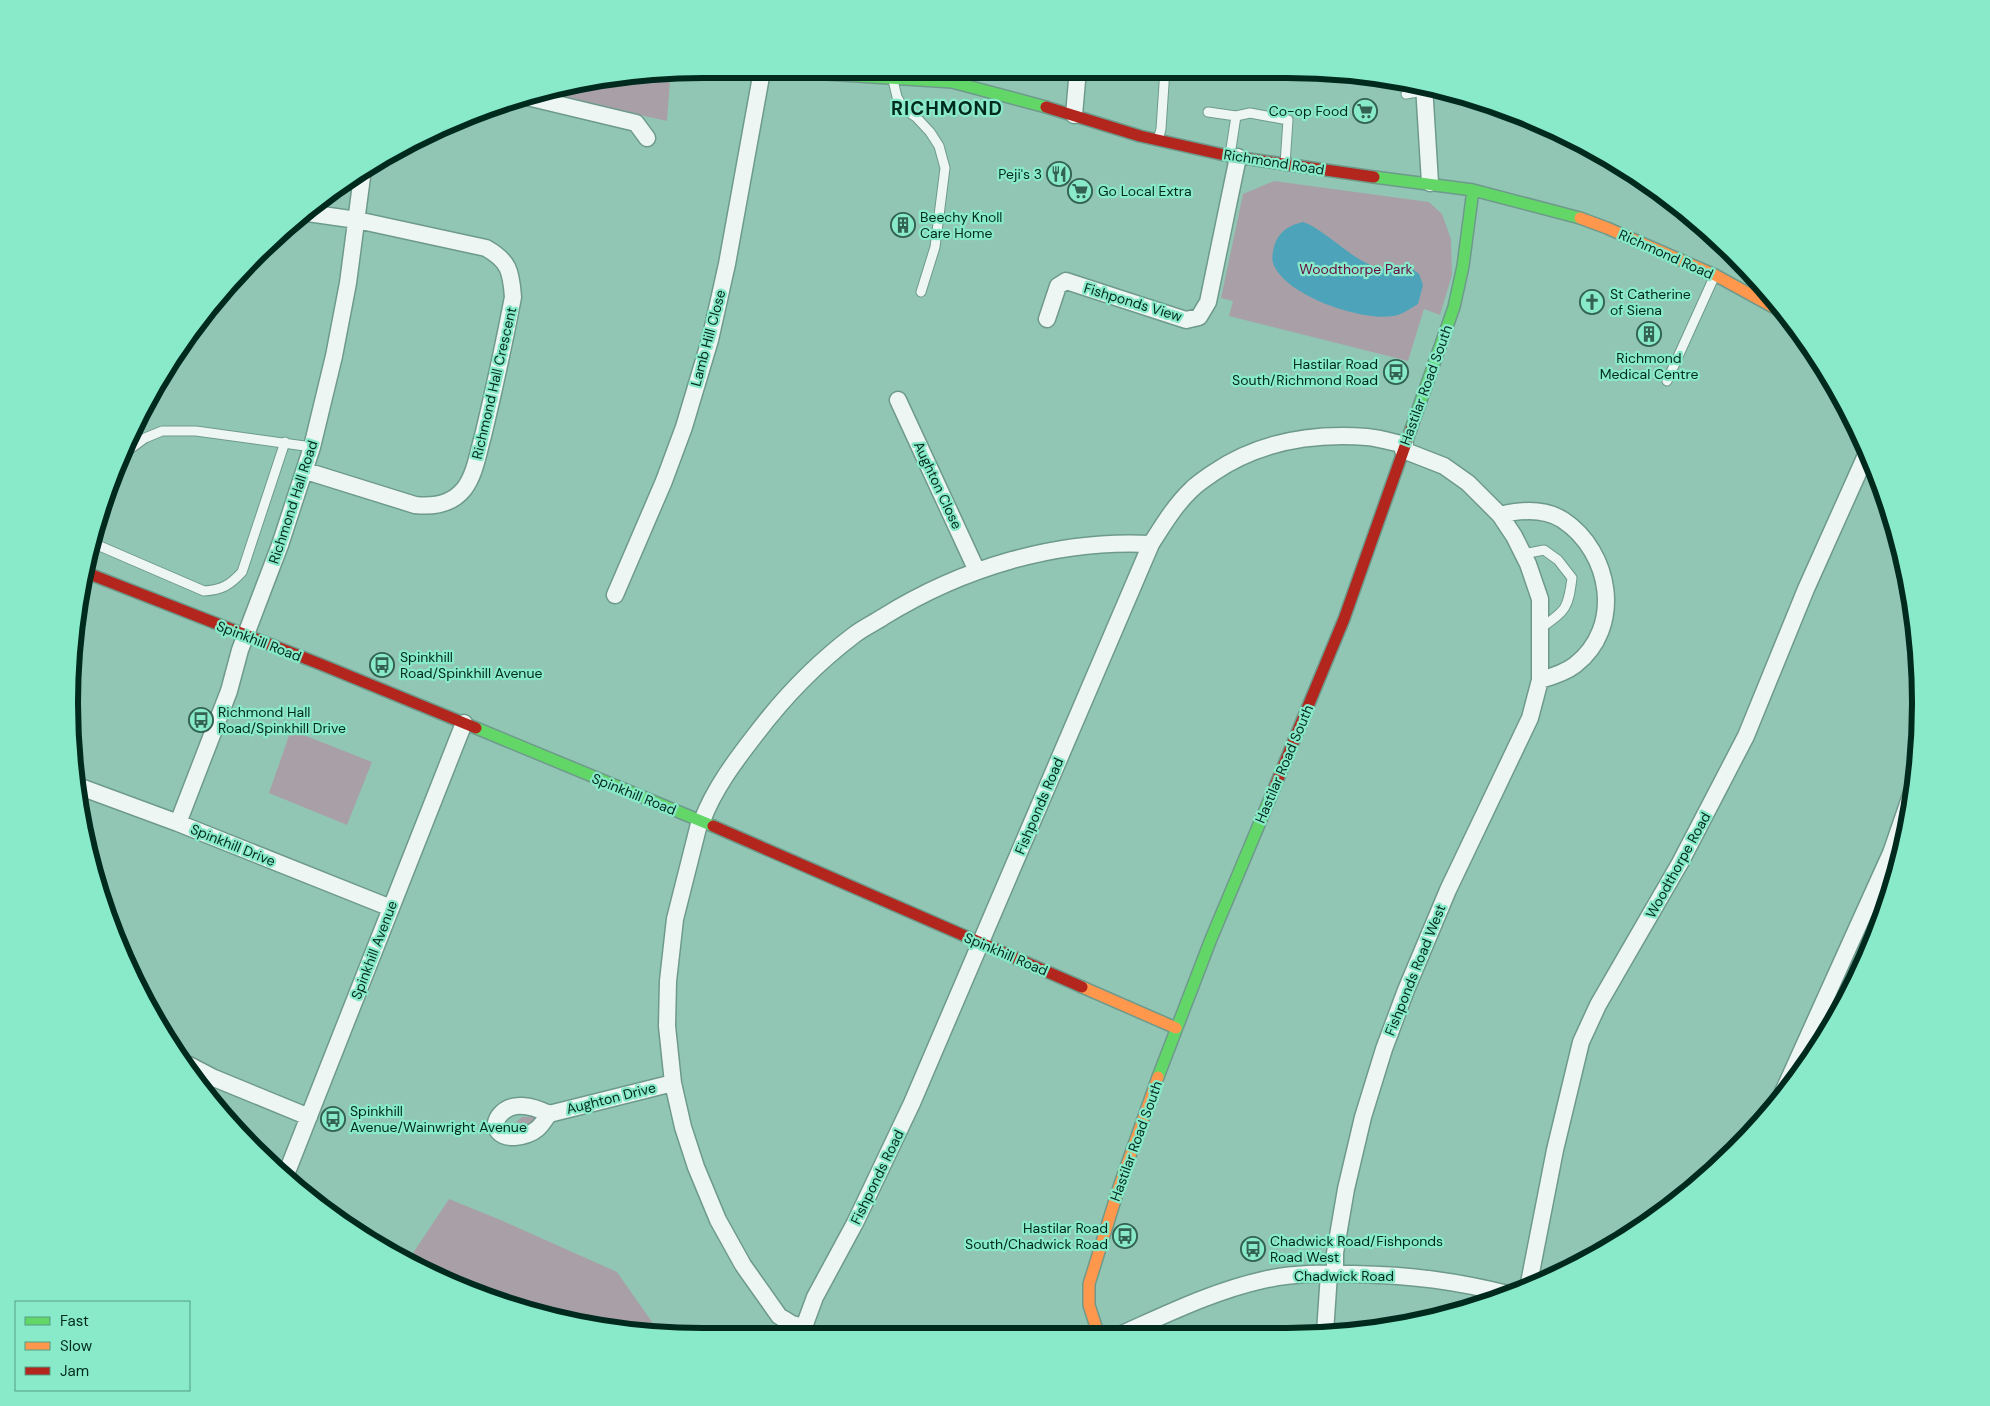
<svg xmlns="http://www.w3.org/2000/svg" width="1990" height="1406" font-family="'DM Sans',sans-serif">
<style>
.green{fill:#a9a0a7}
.water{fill:#4ca3ba}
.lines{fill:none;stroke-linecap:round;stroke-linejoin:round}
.lane-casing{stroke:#6e9a8c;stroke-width:11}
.street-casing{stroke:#6e9a8c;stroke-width:19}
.fast-casing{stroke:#6e9a8c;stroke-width:14}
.slow-casing{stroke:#6e9a8c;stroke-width:14}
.jam-casing{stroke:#6e9a8c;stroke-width:14}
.lane{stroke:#eef6f4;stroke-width:9}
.street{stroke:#eef6f4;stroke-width:16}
.fast{stroke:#63d668;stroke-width:11}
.slow{stroke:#ff974d;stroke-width:11}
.jam{stroke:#b3261e;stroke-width:11}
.labels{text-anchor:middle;stroke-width:4.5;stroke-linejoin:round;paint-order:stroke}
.poi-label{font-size:14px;fill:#002a1e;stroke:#88eac8;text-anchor:start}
.street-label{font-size:14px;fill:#002a1e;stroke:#88eac8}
.park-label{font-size:14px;fill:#680d45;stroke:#88eac8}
.district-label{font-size:19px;font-weight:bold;letter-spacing:1px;fill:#002a1e;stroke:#88eac8}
.rim{fill:none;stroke:#002a1e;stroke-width:6}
</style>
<rect width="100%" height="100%" fill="#91c6b4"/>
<!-- green -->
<path class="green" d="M652,75l18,5 -3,41 -132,-29z
M1274,181l155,21 13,12 9,25 1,36 -12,40 -16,-6 -16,52 -179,-45 4,-15 -12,-3 22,-104z
M291,730l81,32 -25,63 -78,-32z
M522,1117h12l5,5 -23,8 -1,-7z
M449,1199l54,22 114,51 35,50 5,13 -118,-19 -116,-44 -16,-10z"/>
<!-- water -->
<path class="water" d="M1303,222c32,11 65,62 104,43l12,9 4,11 -5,19c-7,4 -14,9 -20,11 -31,9 -114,-19 -125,-52 -2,-6 1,-17 3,-22 6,-12 15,-16 27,-19z"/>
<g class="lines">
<defs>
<path id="lane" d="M893,80l4,17 7,12 12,8 14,15 9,14 6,22 -10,79 -14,45
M1406,94l18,-3
M1208,112l28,4 -6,39
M1236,116l14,-3 38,7 -3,44
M1158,140l3,-11 4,-60
M1667,381l48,-106
M116,464l10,-12 19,-14 17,-7h34l116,16
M95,544l109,47c18,-1 26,-6 38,-19l43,-130
M1523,554l21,-4 14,10 14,18c-4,31 -6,32 -31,50"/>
<path id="street" d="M1424,85l6,98
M523,96l113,27 11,15
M1074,115l4,-46
M1047,319l11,-33 8,-5 120,39 13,-3 9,-15 30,-145
M898,400l79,171
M306,471l109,34c18,2 37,-1 49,-16 11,-14 14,-36 19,-53 11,-46 21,-92 30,-139 -2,-26 -4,-36 -27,-49l-129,-28 -49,-7
M1500,515c20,-5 44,-7 63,5 48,32 61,107 12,145 -9,7 -24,12 -35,15
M615,595l49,-114 20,-54 26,-87 17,-76 35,-193
M75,785l103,38 213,85
M700,820l-25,99 -7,62 -1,45 6,57 10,44 13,40 22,53 25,45 36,51 13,8 11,3
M702,821c12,-32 33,-60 54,-87 28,-37 61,-71 98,-99 9,-7 20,-12 29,-18 79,-49 174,-78 268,-73
M178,823l51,-132 11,-41 40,-105 32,-98 22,-91 14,-73 15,-114
M189,1065l25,13 95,39
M1779,1101l112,-248 21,-61
M549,1114c-16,-8 -38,-14 -50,2 -2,3 -4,7 -3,11 5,16 32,10 41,2 5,-4 8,-10 12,-15l124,-31
M285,1177l179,-454
M1335,1274v-21l11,-64 17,-72 21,-68 22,-59 42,-100 82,-172 10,-38v-81l-12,-35 -14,-28 -14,-21 -32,-32 -24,-17 -41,-16
M1528,1288l27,-138 26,-108 17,-37 82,-142 66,-127 60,-147 61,-136
M1325,1332l4,-58
M1124,1333c45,-20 90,-42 139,-53 30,-7 60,-7 91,-6 56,1 103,7 158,21
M801,1335l14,-38 40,-74 57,-120 239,-559c12,-19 24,-39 41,-55 6,-6 14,-11 21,-16 45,-31 100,-40 154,-36 12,1 25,5 38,8"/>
<path id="fast" d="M748,69l204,13 94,25
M1374,177l99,13 107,28
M1411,429l43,-122 9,-41 10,-76
M476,728l237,98
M1158,1077l53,-138 60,-143"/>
<path id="slow" d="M1580,218l27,10 108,47 69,38
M1082,987l94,41
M1098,1333l-9,-28v-21l31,-100 38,-107"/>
<path id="jam" d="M1046,107l94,29 89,20 145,21
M87,573l233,91 156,64
M1271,796l73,-177 67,-190
M713,826l369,161"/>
</defs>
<!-- lane casing -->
<use href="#lane" class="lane-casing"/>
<!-- street casing -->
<use href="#street" class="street-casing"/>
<!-- fast casing -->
<use href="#fast" class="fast-casing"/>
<!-- slow casing -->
<use href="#slow" class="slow-casing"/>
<!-- jam casing -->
<use href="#jam" class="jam-casing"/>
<!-- lane -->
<use href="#lane" class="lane"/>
<!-- street -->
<use href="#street" class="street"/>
<!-- fast -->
<use href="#fast" class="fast"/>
<!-- slow -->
<use href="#slow" class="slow"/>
<!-- jam -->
<use href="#jam" class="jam"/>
</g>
<!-- icons -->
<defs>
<symbol id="supermarket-ring" viewBox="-11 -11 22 22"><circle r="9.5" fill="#88eac8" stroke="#336152" stroke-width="1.5"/><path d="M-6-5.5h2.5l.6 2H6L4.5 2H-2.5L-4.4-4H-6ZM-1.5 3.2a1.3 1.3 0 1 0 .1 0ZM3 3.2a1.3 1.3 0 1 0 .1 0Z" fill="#336152"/></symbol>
<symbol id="restaurant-ring" viewBox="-11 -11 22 22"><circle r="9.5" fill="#88eac8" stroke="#336152" stroke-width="1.5"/><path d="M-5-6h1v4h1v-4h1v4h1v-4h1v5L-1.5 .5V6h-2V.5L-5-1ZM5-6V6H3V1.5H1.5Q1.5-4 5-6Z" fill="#336152"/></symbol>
<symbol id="building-ring" viewBox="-11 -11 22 22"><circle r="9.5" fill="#88eac8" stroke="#336152" stroke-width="1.5"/><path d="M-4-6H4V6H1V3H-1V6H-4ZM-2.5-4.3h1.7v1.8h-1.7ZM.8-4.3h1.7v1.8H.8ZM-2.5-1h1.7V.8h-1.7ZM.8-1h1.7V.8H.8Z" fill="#336152"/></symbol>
<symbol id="church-ring" viewBox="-11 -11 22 22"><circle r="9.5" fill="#88eac8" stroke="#336152" stroke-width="1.5"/><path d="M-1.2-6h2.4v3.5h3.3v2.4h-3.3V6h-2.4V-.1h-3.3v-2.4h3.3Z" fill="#336152"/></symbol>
<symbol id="bus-ring" viewBox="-11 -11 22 22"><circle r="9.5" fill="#88eac8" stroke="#336152" stroke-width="1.5"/><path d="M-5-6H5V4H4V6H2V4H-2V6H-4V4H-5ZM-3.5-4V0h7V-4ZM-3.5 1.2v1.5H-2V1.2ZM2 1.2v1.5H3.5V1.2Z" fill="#336152"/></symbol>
</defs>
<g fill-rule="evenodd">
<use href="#supermarket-ring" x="1351" y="97" width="28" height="28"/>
<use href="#restaurant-ring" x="1045" y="160" width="28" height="28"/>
<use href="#supermarket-ring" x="1066" y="177" width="28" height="28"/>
<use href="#building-ring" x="889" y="211" width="28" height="28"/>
<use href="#church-ring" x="1578" y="288" width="28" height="28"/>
<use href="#building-ring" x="1635" y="320" width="28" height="28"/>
<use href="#bus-ring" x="1382" y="358" width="28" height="28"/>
<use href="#bus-ring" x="368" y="651" width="28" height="28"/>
<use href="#bus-ring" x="187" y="706" width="28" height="28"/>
<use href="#bus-ring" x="319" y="1105" width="28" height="28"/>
<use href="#bus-ring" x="1111" y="1222" width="28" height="28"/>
<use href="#bus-ring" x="1239" y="1235" width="28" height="28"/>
</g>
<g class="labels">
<!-- poi labels -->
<g class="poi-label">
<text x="1348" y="116" text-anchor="end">Co-op Food</text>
<text x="1042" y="179" text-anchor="end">Peji's 3</text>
<text x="1098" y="196">Go Local Extra</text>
<text x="920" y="222">Beechy Knoll<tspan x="920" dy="16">Care Home</tspan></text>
<text x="1610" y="299">St Catherine<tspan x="1610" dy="16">of Siena</tspan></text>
<text x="1649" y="363" text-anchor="middle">Richmond<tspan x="1649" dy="16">Medical Centre</tspan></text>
<text x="1378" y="369" text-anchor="end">Hastilar Road<tspan x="1378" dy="16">South/Richmond Road</tspan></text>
<text x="400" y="662">Spinkhill<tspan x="400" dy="16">Road/Spinkhill Avenue</tspan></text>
<text x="218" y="717">Richmond Hall<tspan x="218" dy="16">Road/Spinkhill Drive</tspan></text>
<text x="350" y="1116">Spinkhill<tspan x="350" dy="16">Avenue/Wainwright Avenue</tspan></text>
<text x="1108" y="1233" text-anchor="end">Hastilar Road<tspan x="1108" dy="16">South/Chadwick Road</tspan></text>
<text x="1270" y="1246">Chadwick Road/Fishponds<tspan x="1270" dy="16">Road West</tspan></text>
</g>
<!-- street labels -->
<g class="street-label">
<text transform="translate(1274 162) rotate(9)" y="5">Richmond Road</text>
<text transform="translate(1666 254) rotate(24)" y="5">Richmond Road</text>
<text transform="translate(1133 302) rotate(17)" y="5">Fishponds View</text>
<text transform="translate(708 338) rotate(-75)" y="5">Lamb Hill Close</text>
<text transform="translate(494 383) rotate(-77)" y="5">Richmond Hall Crescent</text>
<text transform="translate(1426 385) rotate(-70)" y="5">Hastilar Road South</text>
<text transform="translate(938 485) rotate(65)" y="5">Aughton Close</text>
<text transform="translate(293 502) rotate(-72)" y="5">Richmond Hall Road</text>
<text transform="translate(259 641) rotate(21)" y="5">Spinkhill Road</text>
<text transform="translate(1284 764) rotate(-67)" y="5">Hastilar Road South</text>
<text transform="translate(634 794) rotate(22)" y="5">Spinkhill Road</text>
<text transform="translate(1039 806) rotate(-67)" y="5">Fishponds Road</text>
<text transform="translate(233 845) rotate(22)" y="5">Spinkhill Drive</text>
<text transform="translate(1678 865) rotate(-61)" y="5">Woodthorpe Road</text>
<text transform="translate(374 950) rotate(-69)" y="5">Spinkhill Avenue</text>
<text transform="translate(1006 954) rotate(23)" y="5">Spinkhill Road</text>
<text transform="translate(1415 970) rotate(-68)" y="5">Fishponds Road West</text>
<text transform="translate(611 1098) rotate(-14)" y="5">Aughton Drive</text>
<text transform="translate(1136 1141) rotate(-70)" y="5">Hastilar Road South</text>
<text transform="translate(877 1177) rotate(-64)" y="5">Fishponds Road</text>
<text x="1344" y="1281">Chadwick Road</text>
</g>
<!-- park labels -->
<g class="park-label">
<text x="1356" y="274">Woodthorpe Park</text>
</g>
<!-- district labels -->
<g class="district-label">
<text x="947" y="115">RICHMOND</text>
</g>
</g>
<!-- crop -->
<path d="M0 0H1990V1406H0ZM703 78H1287A625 625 0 0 1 1912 703V703A625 625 0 0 1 1287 1328H703A625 625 0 0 1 78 703V703A625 625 0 0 1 703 78Z" fill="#88eac8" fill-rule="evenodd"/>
<path class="rim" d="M703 78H1287A625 625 0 0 1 1912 703V703A625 625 0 0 1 1287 1328H703A625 625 0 0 1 78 703V703A625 625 0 0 1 703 78Z"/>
<!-- legend -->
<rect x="15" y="1301" width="175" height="90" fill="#88eac8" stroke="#529d84"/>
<rect x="25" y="1317" width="25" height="8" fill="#63d668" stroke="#529d84"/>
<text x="60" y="1326" font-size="15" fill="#002a1e">Fast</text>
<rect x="25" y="1342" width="25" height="8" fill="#ff974d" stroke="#529d84"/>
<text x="60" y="1351" font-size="15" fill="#002a1e">Slow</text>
<rect x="25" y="1367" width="25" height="8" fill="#b3261e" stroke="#529d84"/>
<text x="60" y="1376" font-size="15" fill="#002a1e">Jam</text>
</svg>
